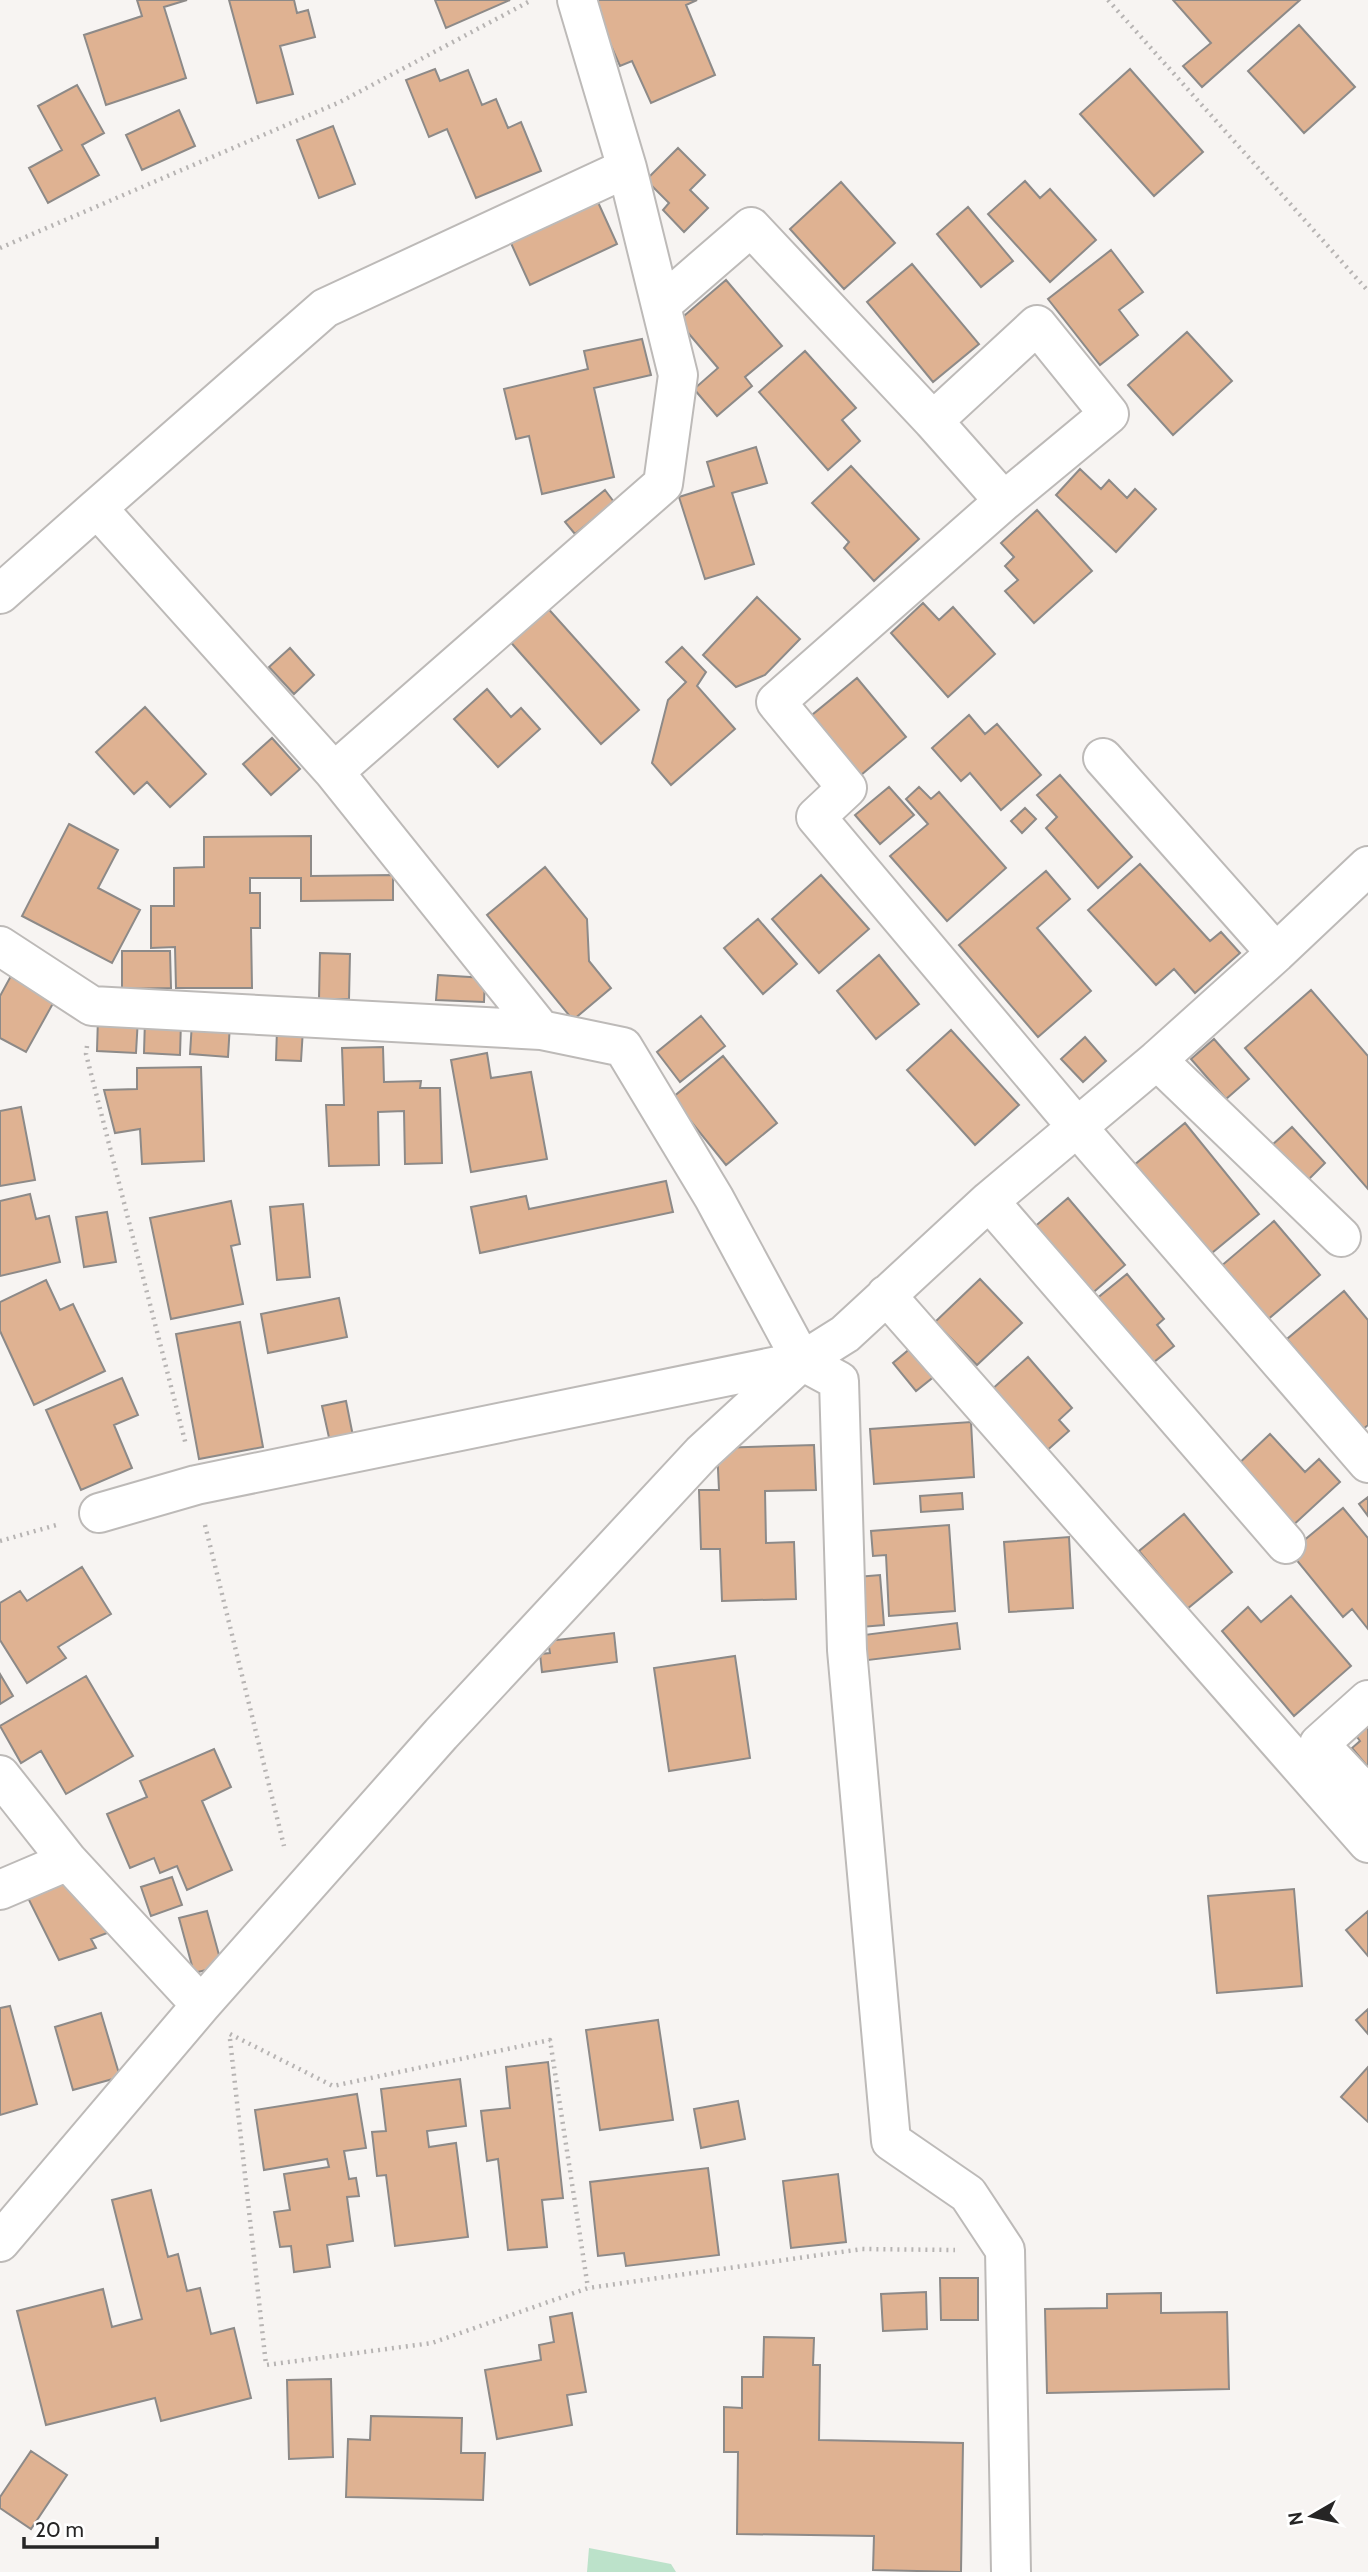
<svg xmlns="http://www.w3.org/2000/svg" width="1368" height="2572" font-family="Cabin,sans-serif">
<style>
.green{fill:#bce2ca}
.building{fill:#dfb292;stroke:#8d8a88;stroke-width:2}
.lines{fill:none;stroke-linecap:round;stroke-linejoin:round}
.minor-casing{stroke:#bdbab8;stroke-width:42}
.path{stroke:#b7b4b3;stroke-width:4.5;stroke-dasharray:2 5;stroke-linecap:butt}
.minor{stroke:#fff;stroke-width:38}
</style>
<rect width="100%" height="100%" fill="#f7f4f2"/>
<!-- green -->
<path class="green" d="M589,2548l82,16 5,8h-89z"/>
<!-- building -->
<path class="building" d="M137,0h50l-23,7 22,71 -80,27 -22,-70 58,-19z
M229,0h65l3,13 11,-3 7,27 -35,9 13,48 -36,9z
M435,0h75l-64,28z
M591,0h106l-11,5 29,70 -64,28 -19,-42 -12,5z
M1173,0h127l-98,87 -19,-21 28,-23z
M1299,25l56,62 -51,46 -56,-62z
M435,69l5,12 28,-11 14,35 14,-6 12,29 13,-6 20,49 -65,27 -29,-69 -18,8 -23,-57z
M1130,69l73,83 -49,44 -74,-82z
M77,85l27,48 -22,12 17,30 -51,28 -19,-35 33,-18 -24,-44z
M179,110l16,36 -53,24 -16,-35z
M333,126l22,58 -36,14 -22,-58z
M678,148l27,27 -15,15 18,18 -24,24 -21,-22 6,-7 -23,-23z
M1025,181l15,17 10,-9 46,51 -46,42 -62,-68z
M841,182l54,61 -51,46 -54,-60z
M597,200l20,44 -87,41 -20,-44z
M968,207l45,54 -32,26 -44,-53z
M1111,250l32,42 -24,18 19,25 -38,30 -52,-66z
M912,264l67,80 -46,38 -66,-80z
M726,280l56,66 -37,31 7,9 -35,30 -23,-27 24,-21 -40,-47z
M1187,332l45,49 -59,54 -45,-50z
M642,339l9,36 -57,13 20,89 -72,17 -13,-58 -13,3 -12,-50 84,-20 -4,-18z
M805,351l51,57 -14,12 18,21 -32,29 -69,-78z
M756,447l11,36 -35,10 22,71 -49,15 -26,-82 35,-11 -7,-24z
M851,466l68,73 -45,42 -30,-33 5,-6 -37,-39z
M1080,469l21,20 8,-9 18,18 8,-9 21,20 -40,43 -60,-57z
M605,490l9,12 -39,32 -10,-12z
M1037,510l55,61 -58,52 -29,-32 13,-11 -13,-14 9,-9 -13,-14z
M757,597l43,42 -35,36 -29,12 -33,-32z
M923,603l16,17 14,-13 42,47 -47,43 -57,-64z
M544,604l95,106 -38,34 -94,-106z
M682,647l24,25 -9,14 38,43 -64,56 -19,-22 16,-63 18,-18 -20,-20z
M290,648l24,27 -20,19 -25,-27z
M857,678l49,59 -45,38 -49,-60z
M487,689l24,28 10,-9 19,21 -42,38 -44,-48z
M145,707l61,67 -36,33 -23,-25 -13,12 -38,-42z
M969,715l16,19 12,-10 44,51 -40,35 -31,-37 -9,8 -29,-33z
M272,738l28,31 -29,26 -28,-31z
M1060,775l72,82 -34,31 -52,-60 11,-11 -20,-22z
M889,787l25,28 -34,29 -25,-29z
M919,787l12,12 8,-7 67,76 -59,53 -57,-65 38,-32 -22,-25z
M1025,808l11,11 -14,14 -11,-12z
M69,824l49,26 -20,38 42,22 -28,53 -90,-47z
M311,836v40l82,-1v25l-92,1v-23h-51v15h10v35h-9l1,60h-76l-1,-41 -24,1v-42h23v-38l30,-1v-30z
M1140,864l70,77 11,-9 19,21 -45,40 -21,-24 -18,16 -68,-75z
M545,867l42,52 2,42 22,27 -38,32 -86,-105z
M1046,871l24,28 -33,29 54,63 -53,46 -79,-92z
M821,875l48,54 -50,44 -47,-54z
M758,919l39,45 -34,30 -39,-46z
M122,951h48l1,37 -49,1z
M320,953l30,1 -1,45h-30z
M879,955l40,49 -43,35 -39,-48z
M12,974l44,24 -30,54 -26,-14v-42z
M438,975l47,3 -1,24 -48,-2z
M1311,990l57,66v133l-123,-141z
M701,1016l24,30 -45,36 -23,-30z
M98,1017l40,1 -2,35 -39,-2z
M145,1019l36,2 -1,34 -36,-2z
M192,1022l38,2 -2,33 -38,-3z
M277,1029h26l-2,32 -25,-1z
M951,1030l68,75 -44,40 -68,-75z
M1085,1037l21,24 -23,21 -22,-23z
M1214,1039l35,40 -23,20 -35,-40z
M383,1047l1,35 37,-1 -1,7h20l2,75 -37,1 -1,-53 -26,1 1,53 -50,1 -3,-61h18l-2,-57z
M487,1053l4,25 40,-6 16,87 -76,13 -20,-112z
M723,1056l54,67 -51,42 -54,-67z
M201,1067l3,94 -62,3 -2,-35 -25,4 -11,-43 33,-1v-21z
M21,1107l14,73 -35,6v-75z
M1185,1123l74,91 -52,43 -74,-91z
M1292,1127l33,36 -20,20 -34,-37z
M666,1181l7,31 -193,41 -9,-46 55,-11 3,13z
M30,1194l6,25 13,-3 11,46 -60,14v-75z
M1068,1198l57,67 -36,31 -57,-67z
M231,1201l9,43 -9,2 12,58 -72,15 -21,-101z
M303,1204l7,73 -33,3 -7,-73z
M107,1212l9,50 -32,5 -8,-50z
M1274,1221l46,54 -54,46 -46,-54z
M1127,1274l37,45 -7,6 17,21 -30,24 -54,-66z
M980,1279l42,44 -45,42 -42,-43z
M46,1280l14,30 13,-6 32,67 -71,34 -34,-74v-29z
M1344,1291l24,29v105l-6,5 -75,-91z
M339,1298l8,39 -79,16 -7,-39z
M240,1322l23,125 -64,12 -23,-125z
M912,1347l24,28 -20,16 -23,-28z
M1028,1357l44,51 -13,12 10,11 -25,22 -54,-62z
M122,1378l16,37 -24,10 18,43 -51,22 -35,-80z
M346,1401l7,35 -23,6 -8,-36z
M971,1422l3,55 -100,7 -4,-55z
M1270,1434l35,38 14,-13 21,23 -51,47 -55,-61z
M814,1445l2,45 -51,1 1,52 28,-1 2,57 -74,2 -2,-52h-19l-2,-59h20l-2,-42z
M962,1493l1,16 -42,3 -1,-16z
M1368,1497v19l-9,-12z
M1343,1508l25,30v91l-16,-20 -9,8 -53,-65z
M1184,1514l48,58 -45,37 -48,-58z
M949,1525l6,86 -66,5 -3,-61 -13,1 -2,-25z
M1069,1537l4,71 -64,4 -5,-70z
M82,1567l29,47 -53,33 8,11 -39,25 -27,-43v-37l20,-12 7,10z
M880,1575l4,50 -23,2 -4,-50z
M1291,1596l60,70 -57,50 -72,-85 26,-24 13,15z
M957,1623l3,26 -100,12 -4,-25z
M614,1633l3,29 -75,10 -2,-18 10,-1 -2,-12z
M735,1656l15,102 -81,13 -15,-103z
M0,1674l13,22 -13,8z
M86,1676l47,80 -67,38 -25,-43 -20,12 -21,-37z
M1368,1721v46l-16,-19 8,-7 -6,-8z
M214,1749l17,38 -29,14 30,69 -45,20 -10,-24 -17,7 -6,-15 -24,10 -23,-54 40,-17 -7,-16z
M69,1873l46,57 -24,9 5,9 -37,12 -32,-64z
M172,1877l10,28 -31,11 -10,-29z
M1294,1889l8,97 -85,7 -9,-97z
M207,1911l15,55 -28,7 -15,-55z
M1368,1911v45l-22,-26z
M10,2006l27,98 -37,11v-107z
M1368,2009v25l-12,-14z
M101,2013l19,64 -47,13 -18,-63z
M658,2020l15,100 -73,10 -14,-100z
M548,2062l15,136 -21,2 5,47 -39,3 -10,-91 -11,2 -6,-50 29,-3 -4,-41z
M1368,2067v55l-27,-25z
M460,2079l6,47 -39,5 2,16 27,-4 12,94 -73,9 -9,-71 -9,1 -5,-44 14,-1 -5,-42z
M357,2094l9,54 -22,3 5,28 7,-1 3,18 -12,1 6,44 -26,4 3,22 -36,5 -3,-26 -11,1 -6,-35 16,-2 -6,-36 45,-7 -2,-8 -63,11 -9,-60z
M738,2101l7,38 -44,9 -7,-39z
M708,2168l11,87 -93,11 -2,-13 -26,3 -8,-74z
M838,2174l8,68 -55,6 -8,-67z
M151,2190l17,67 10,-3 9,37 13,-3 11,46 23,-6 17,70 -90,23 -6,-23 -109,27 -29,-114 86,-22 9,38 30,-8 -30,-119z
M940,2278h38v42h-37z
M926,2292l1,37 -44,2 -2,-37z
M1161,2293v20l66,-1 2,77 -182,4 -2,-84 62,-1v-14z
M572,2313l14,79 -19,3 5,30 -75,14 -12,-69 56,-10 -2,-15 15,-3 -4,-25z
M764,2337l50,1 -1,27h7l-1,75 144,3 -2,129 -88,-2 1,-34 -137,-2 1,-82h-14v-45l18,1v-31h21z
M331,2379l2,78 -44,2 -2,-79z
M371,2416l91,2 -1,35h24l-2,47 -137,-3 2,-58 22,1z
M31,2451l36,24 -36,54 -31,-21v-11z"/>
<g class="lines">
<defs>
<path id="minor" d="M577,0l50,168 51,207 -15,109 -329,288 207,258 82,17 91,151 88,163 37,20 8,269 44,491 77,53 37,56 6,322
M661,305l90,-78 182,194
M1004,501l-71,-80 104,-96 72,89 -105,87 -228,201 71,86 -31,29 261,310 291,336
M97,508l228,-200 302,-140
M0,594l97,-86 237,264
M1103,758l173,195
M0,946l92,60 449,24
M1157,1060l184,177
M989,1201l297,343
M886,1295l482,548
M99,1513l97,-28 606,-124
M1368,1700l-49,44 49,52
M0,1775l68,86 133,144
M0,1890l68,-29
M0,2242l201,-237 240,-271 261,-281 100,-92 43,-27 144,-133 168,-141 119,-107 92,-87"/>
</defs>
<!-- minor casing -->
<use href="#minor" class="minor-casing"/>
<!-- path -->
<path class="path" d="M1108,0l260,291
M0,248l340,-146 192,-102
M87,1046l-1,8 100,391
M205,1525l79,321
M0,1541l60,-17
M230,2034l103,52 217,-46 38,248
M230,2039l36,326 166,-22 156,-55 274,-39 93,1"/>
<!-- minor -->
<use href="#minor" class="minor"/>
</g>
<!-- north arrow -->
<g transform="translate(1312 2516) rotate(261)" stroke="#ffffff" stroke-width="5" paint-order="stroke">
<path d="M0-5L12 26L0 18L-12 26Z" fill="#262525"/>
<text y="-10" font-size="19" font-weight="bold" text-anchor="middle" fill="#262525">N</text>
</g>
<!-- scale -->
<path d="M24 2537v10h133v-10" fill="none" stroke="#262525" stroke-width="3.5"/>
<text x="35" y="2537" font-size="21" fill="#262525" stroke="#ffffff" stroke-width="5" paint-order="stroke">20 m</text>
</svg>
